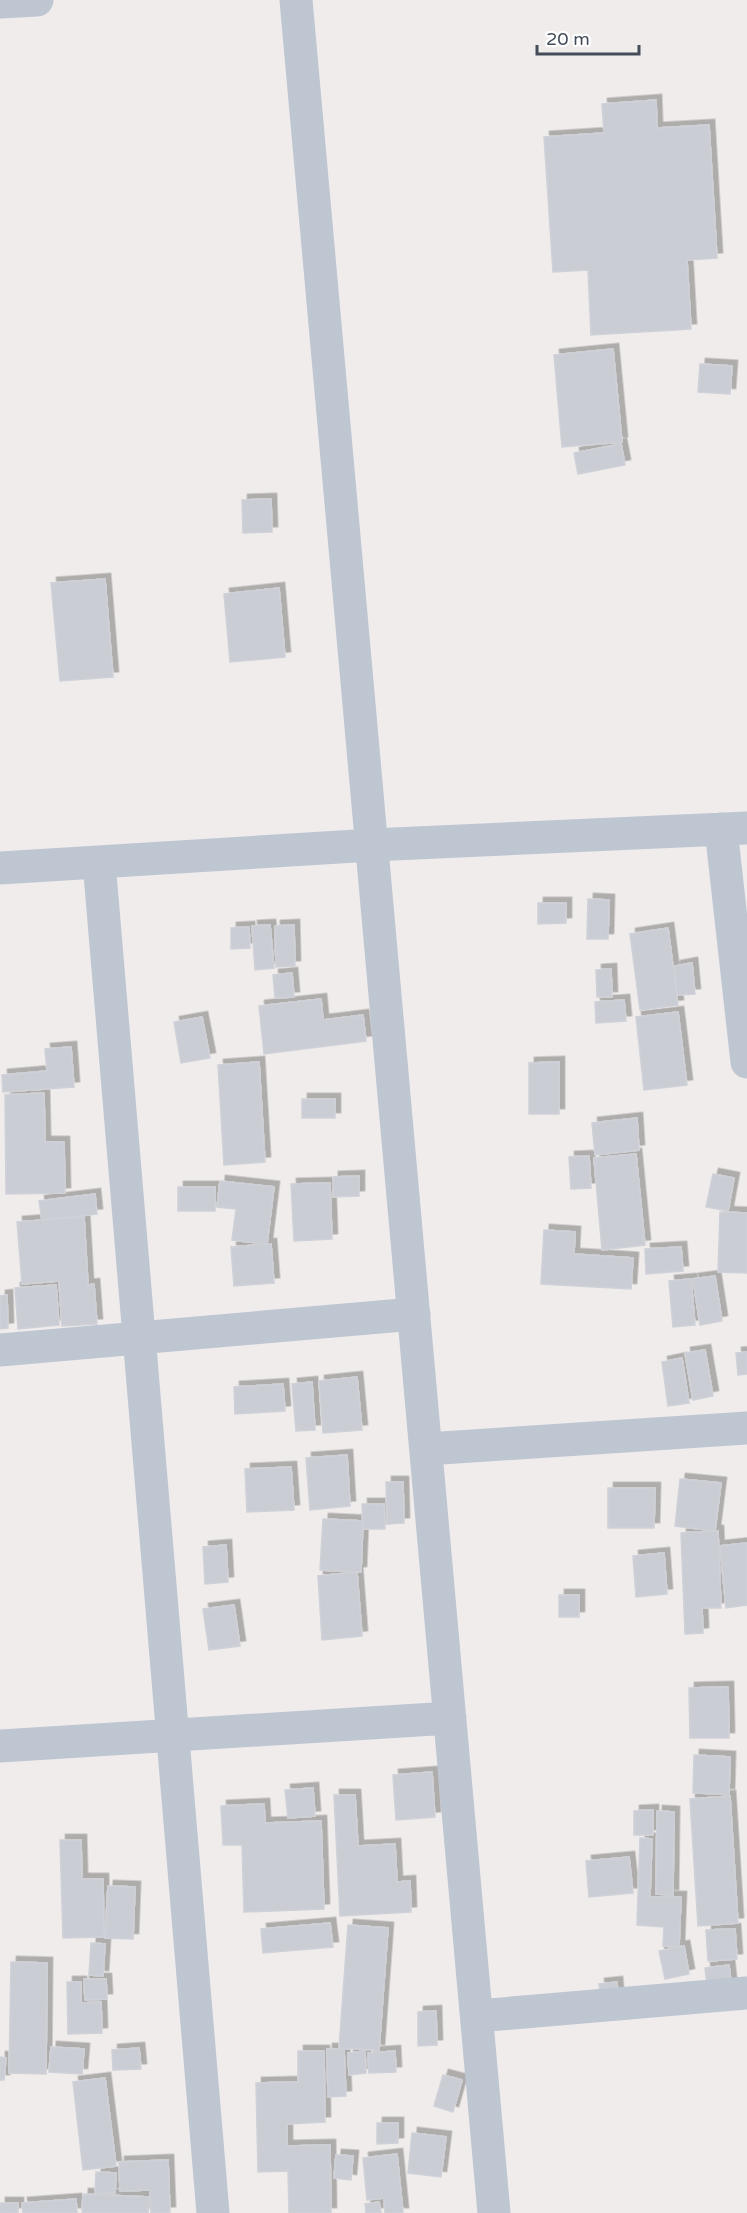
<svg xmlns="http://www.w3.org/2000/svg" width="747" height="2213" font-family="'Varela Round',sans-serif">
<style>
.building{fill:#cbcdd4;stroke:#cfd1d8;stroke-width:1.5;filter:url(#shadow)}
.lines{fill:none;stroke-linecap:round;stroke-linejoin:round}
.street{stroke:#bec6d2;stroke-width:33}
</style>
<defs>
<filter id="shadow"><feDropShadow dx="5.5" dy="-5.5" stdDeviation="0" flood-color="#0004"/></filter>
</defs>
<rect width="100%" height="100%" fill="#efeceb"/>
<!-- building -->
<path class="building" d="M656,100l1,28 52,-3 8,133 -30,2 4,69 -100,6 -3,-65 -35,2 -9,-135 60,-4 -2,-29z
M613,349l9,93 -60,5 -8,-92z
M700,364l32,2 -2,28 -32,-2z
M621,444l4,21 -47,9 -4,-21z
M271,499l1,33 -29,1 -1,-33z
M105,579l8,98 -53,4 -9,-98z
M279,588l6,69 -55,5 -6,-68z
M588,899l21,1 -1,39h-21z
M538,903h28v20l-28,1z
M270,925l4,43 -19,2 -3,-44z
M294,925l1,41 -19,1 -1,-41z
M249,927l1,21 -19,1v-21z
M668,928l10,77 -38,5 -10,-76z
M692,963l3,31 -18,1 -2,-29z
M611,969l1,28h-15l-1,-27z
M292,973l2,24 -19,1 -2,-23z
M321,999l2,21 40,-5 3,26 -102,13 -5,-48z
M624,1000l2,21 -30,2 -1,-21z
M678,1012l9,73 -43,5 -8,-73z
M202,1017l8,41 -29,5 -7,-41z
M71,1047l3,40 -71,5 -1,-17 45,-4 -2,-22z
M259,1062l6,100 -41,3 -6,-100z
M559,1062v52h-30v-51z
M44,1093l1,49h19l1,51 -59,1 -1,-99z
M302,1099h33v19h-33z
M637,1118l2,32 -44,5 -3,-32z
M636,1154l9,91 -43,5 -8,-92z
M589,1156l2,32 -20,1 -2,-32z
M713,1174l21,4 -6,33 -22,-4z
M359,1176v20l-26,1v-20z
M220,1181l54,6 -7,57 -35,-4 4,-31 -19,-2z
M330,1183l2,56 -38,2 -3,-57z
M178,1187h37v24h-37z
M95,1194l2,20 -55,6 -3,-19z
M720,1212l27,1v60l-29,-1z
M84,1217l4,68 6,-1 3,40 -35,2 -3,-45 -37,3 -5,-62z
M544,1230l31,2 -1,22 59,4 -2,31 -90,-5z
M271,1244l3,39 -40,3 -3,-39z
M681,1247l2,24 -37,3 -1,-25z
M715,1276l7,45 -22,4 -7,-46z
M691,1279l4,46 -22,2 -4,-46z
M56,1285l3,40 -41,4 -3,-41z
M7,1295l1,33 -8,1v-33z
M705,1350l8,46 -20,4 -8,-47z
M747,1352v22l-9,1 -2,-22z
M682,1358l7,45 -21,3 -6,-44z
M357,1377l5,53 -39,3 -4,-52z
M312,1382l3,48 -19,1 -4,-47z
M283,1384l2,27 -50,3 -1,-27z
M347,1455l3,51 -40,4 -4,-52z
M291,1467l3,43 -47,2 -2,-43z
M680,1479l41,4 -6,48 -40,-5z
M386,1482h17l1,41 -17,1z
M608,1488h47l-1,40h-46z
M362,1504h22l1,25h-22z
M323,1519l40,2 -2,51 -41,-2z
M718,1531l3,77h-19l1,25 -18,1 -4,-101z
M747,1543v62l-21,3 -6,-62z
M226,1545l2,37 -23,2 -2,-37z
M664,1553l3,41 -31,3 -3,-41z
M357,1572l5,64 -40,4 -4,-64z
M559,1595h20v22h-20z
M234,1605l6,41 -31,4 -6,-41z
M728,1687l1,51h-39l-1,-50z
M694,1755l36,2 -1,37 -36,-1z
M432,1772l3,45 -39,3 -3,-45z
M313,1788l2,28 -27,2 -3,-28z
M334,1795h21l3,51 37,-2 2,38 13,-1 1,31 -71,4z
M730,1796l8,127 -40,3 -8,-127z
M264,1804l1,19 56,-2 3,88 -80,3 -2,-67h-19l-2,-39z
M653,1810v25h-19v-24z
M657,1811l17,1 -1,83 -17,-1z
M640,1838l12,1 -2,58h31l-2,50 -16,-1 1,-19 -27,-2z
M60,1840h21l1,39h21l1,58 -41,1z
M629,1857l4,36 -44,4 -3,-36z
M108,1886l27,1 -2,52 -28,-1z
M330,1923l3,24 -70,6 -2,-24z
M348,1925l40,3 -9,122 -40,-2z
M735,1929l2,30 -29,2 -2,-31z
M91,1943l14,1 -2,32 -14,-1z
M684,1946l5,28 -24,5 -6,-28z
M11,1962l36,1 -1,111 -37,-1z
M729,1965l4,35 -24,3 -4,-35z
M84,1979h22l1,20 -22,1z
M67,1982h14v21l20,-1 1,31 -34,1z
M617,1982l2,23 -17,2 -3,-23z
M436,2011l1,34 -19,1v-34z
M51,2047l33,2 -2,25 -33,-2z
M139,2048l2,21 -28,1 -1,-20z
M327,2049h17l2,47 -18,1z
M298,2051h26l1,71 -38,2v22l43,-1 1,68h-42l-1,-42 -30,1 -2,-89 42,-1z
M365,2051l1,22 -17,2 -1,-22z
M395,2051l1,21 -27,1 -1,-20z
M0,2057l6,1 -2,22h-4z
M443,2075l19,5 -9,32 -19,-6z
M105,2078l11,88 -33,4 -10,-88z
M377,2123h21v20l-21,1z
M412,2133l34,4 -5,40 -33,-4z
M397,2154l6,59h-18l-1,-15 -17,2 -4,-42z
M336,2155l17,1 -2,24 -17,-2z
M168,2160l2,52 -19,1 -1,-23 -30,1 -1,-29z
M96,2172l20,1 -1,20h-20z
M83,2194l66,3 -1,16h-66z
M76,2199l1,14h-54l-1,-10z
M379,2202l2,11h-15l-1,-9z
M0,2203h18v10h-18z"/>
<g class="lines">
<!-- street -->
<path class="street" d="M296,0l198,2213
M0,2l37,-2
M721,829l26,233
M99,862l114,1351
M0,868l372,-23 375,-17
M0,1350l414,-36
M426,1449l321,-21
M0,1746l450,-28
M477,2016l270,-23"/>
</g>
<!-- scale -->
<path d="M537 45v9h102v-9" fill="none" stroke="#444c59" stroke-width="3"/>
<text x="546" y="45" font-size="18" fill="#444c59" stroke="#ffffff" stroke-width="4.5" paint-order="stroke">20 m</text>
</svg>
